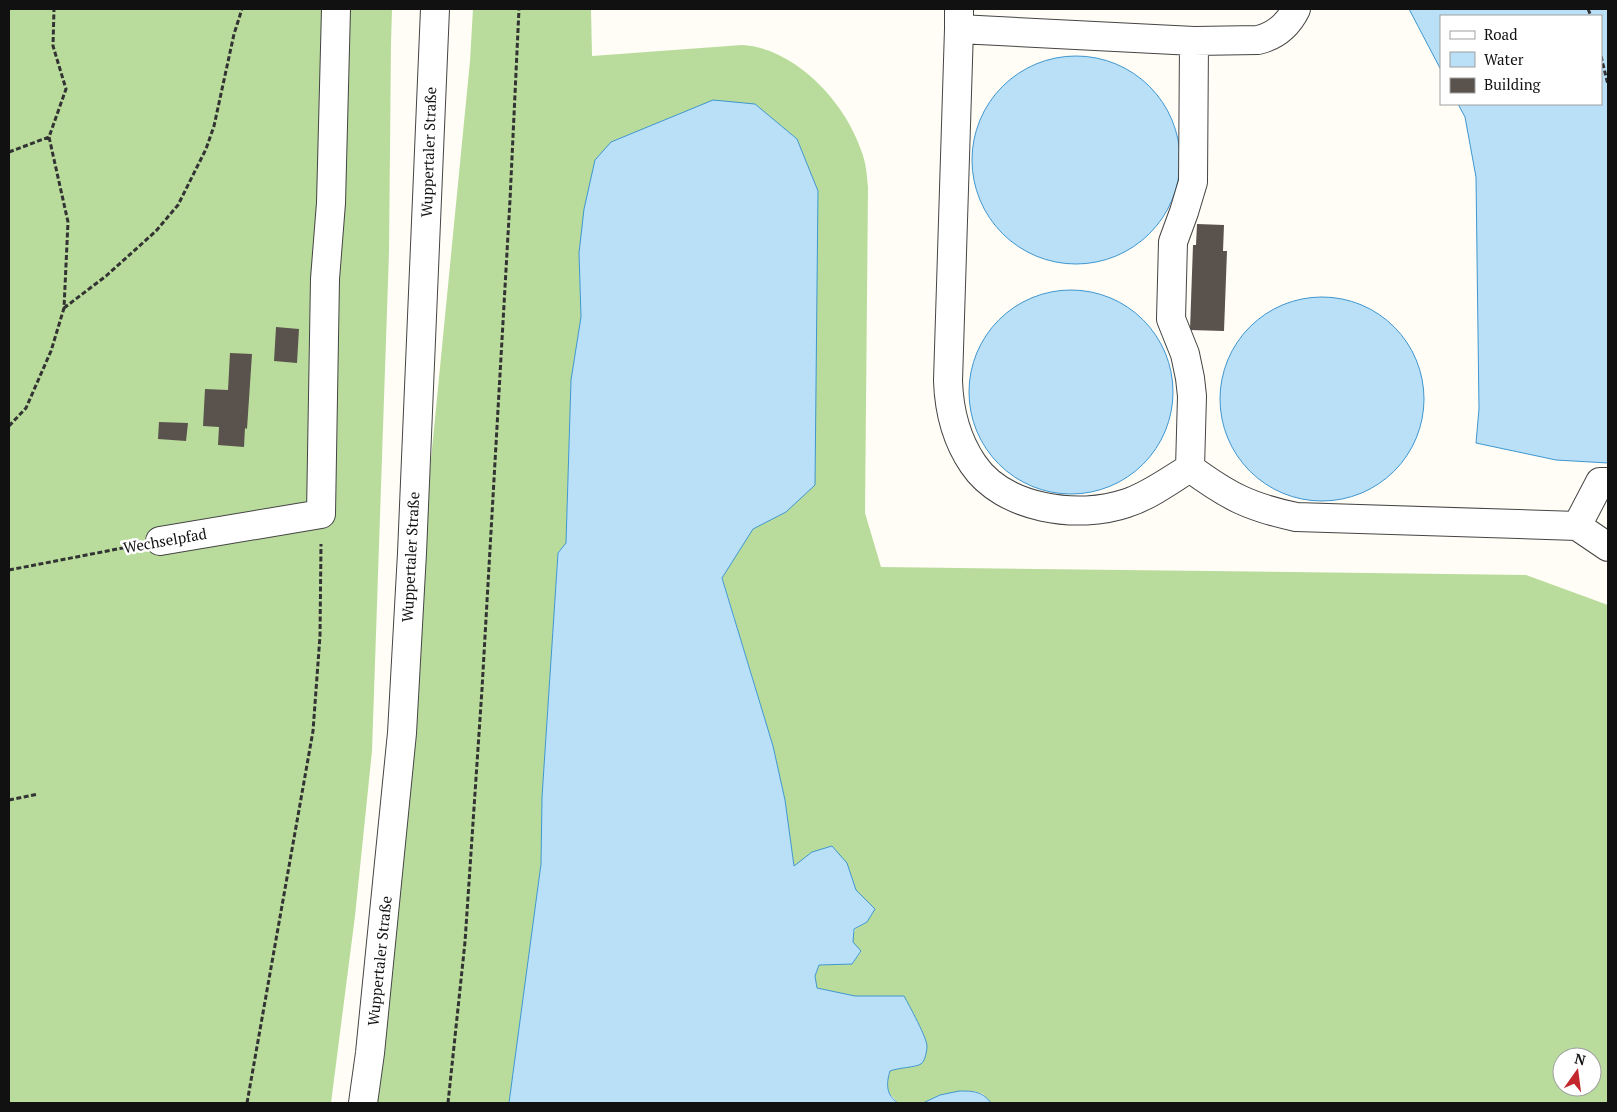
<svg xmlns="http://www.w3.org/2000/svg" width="1617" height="1112" font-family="'PT Serif',serif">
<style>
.forest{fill:#b9dc9c;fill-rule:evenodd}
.water{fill:#b9e0f7;stroke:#3f96cf}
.building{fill:#5a524d}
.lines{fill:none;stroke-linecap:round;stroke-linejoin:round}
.minor-casing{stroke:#444;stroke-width:30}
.path{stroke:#333;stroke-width:3;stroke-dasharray:5 2.5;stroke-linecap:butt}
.minor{stroke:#fff;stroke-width:28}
.labels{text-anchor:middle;stroke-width:5;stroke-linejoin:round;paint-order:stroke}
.street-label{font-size:15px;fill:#111;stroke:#fff}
</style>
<rect width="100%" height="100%" fill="#fffdf5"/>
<!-- forest -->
<path class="forest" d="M9,9h383l-1,35 -2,208 -17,499 -17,165 -24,187h-322z
M473,9h118l1,47 150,-11c53,3 103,57 119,105 5,12 6,25 7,38l-3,325 16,54 645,8 82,30v498h-617l-8,-9 -9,-3 -34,4 -17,8h-25l-9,-10 -2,-11 3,-11 14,-5 11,1 -11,-71h-49l-38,-8 -2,-13 4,-10 33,-1 9,-12 -9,-10 3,-13 12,-7 8,-13 -19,-19 -9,-27 -35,-11 -18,15 -9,-67 -12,-54 -51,-169 31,-48 33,-17 32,-321 -21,-52 -42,-35 -176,149 2,64 -10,63 -5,163 -8,10 -16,244 -1,67 -32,239h-141l102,-1042zM1562,1057h30v30h-30z"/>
<!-- water -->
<path class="water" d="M1409,9h199v454l-52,-3 -80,-17 3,-34 -3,-232 -11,-60 -7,-13h143v-88h-160v54z
M972 160a104 104 0 1 1 208 0a104 104 0 1 1-208 0Z
M713,100l42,4 42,35 21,52 -3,294 -29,27 -33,17 -31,49 51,168 12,54 9,66 18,-14 20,-6 15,17 9,27 19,19 -8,13 -13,7 -1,13 8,9 -9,13 -33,1 -4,11 2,12 38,8h49c5,9 23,42 23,50 0,5 -2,15 -6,18 -4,3 -24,4 -31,7 -4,13 -4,24 8,32h-389l32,-239 1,-67 16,-244 8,-10 5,-163 10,-63 -2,-64 5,-44 11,-49 16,-18z
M969 392a102 102 0 1 1 204 0a102 102 0 1 1-204 0Z
M1220 399a102 102 0 1 1 204 0a102 102 0 1 1-204 0Z
M959,1091c14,0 23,0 32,12h-68l17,-8z"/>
<!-- building -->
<path class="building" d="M1197,224l27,1 -1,26h4l-3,80 -34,-1 3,-85h3z
M276,327l23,2 -2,34 -23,-2z
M230,353l22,1 -5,75 -2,-1 -1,19 -26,-2 1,-18 -16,-1 2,-37 23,1z
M159,422l29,1 -2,18 -28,-2z"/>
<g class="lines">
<defs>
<path id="minor" d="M959,9v20l235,12 64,-1c17,-4 30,-15 38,-31
M959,29l-11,352c1,29 8,58 25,83 30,45 105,56 154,39 22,-7 43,-23 63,-35 38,28 59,39 106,49l281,9 31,21
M1190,468l2,-72 -2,-18 -5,-24 -14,-35 2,-77 11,-30 9,-30 1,-141
M1577,526l23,-44h8
M160,541l161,-27 4,-235 6,-76 5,-194
M363,1103l7,-50 32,-320 10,-180 23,-544"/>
</defs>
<!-- minor casing -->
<use href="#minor" class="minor-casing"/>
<!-- path -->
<path class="path" d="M1588,9l3,7
M1601,56l7,29
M9,152l40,-15 17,-48 -13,-43 1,-37
M64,308l42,-32 50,-45 22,-26 28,-56 8,-23 20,-92 8,-25
M9,426l17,-18 25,-57 13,-43 4,-86 -19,-85
M9,570l124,-24
M9,800l29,-6
M247,1103l66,-372 7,-95 1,-92
M448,1103l17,-161 17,-253 28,-489 9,-191"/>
<!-- minor -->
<use href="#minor" class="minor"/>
</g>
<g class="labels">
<!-- street labels -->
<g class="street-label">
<text transform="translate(429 152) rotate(-88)" y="5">Wuppertaler Straße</text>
<text transform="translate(165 541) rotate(-10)" y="5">Wechselpfad</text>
<text transform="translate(411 557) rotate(-87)" y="5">Wuppertaler Straße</text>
<text transform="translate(380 961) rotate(-84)" y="5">Wuppertaler Straße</text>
</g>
</g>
<!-- border -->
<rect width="1617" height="1112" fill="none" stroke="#111111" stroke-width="20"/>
<!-- legend -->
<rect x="1440" y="15" width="162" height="90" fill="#ffffff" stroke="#a0a0a0"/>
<rect x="1450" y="31" width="25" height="8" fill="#ffffff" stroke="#a0a0a0"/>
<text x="1484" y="40" font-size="15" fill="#111111">Road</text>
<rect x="1450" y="52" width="25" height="15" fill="#b9e0f7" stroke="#a0a0a0"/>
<text x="1484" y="65" font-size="15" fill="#111111">Water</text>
<rect x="1450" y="78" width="25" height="15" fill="#5a524d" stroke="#a0a0a0"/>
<text x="1484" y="90" font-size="15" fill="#111111">Building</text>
<!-- north arrow -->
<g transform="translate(1577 1072) rotate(14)"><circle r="24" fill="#ffffff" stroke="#a0a0a0"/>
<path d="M0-4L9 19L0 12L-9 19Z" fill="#c4262e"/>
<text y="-8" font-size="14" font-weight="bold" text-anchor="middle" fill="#111111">N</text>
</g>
</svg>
